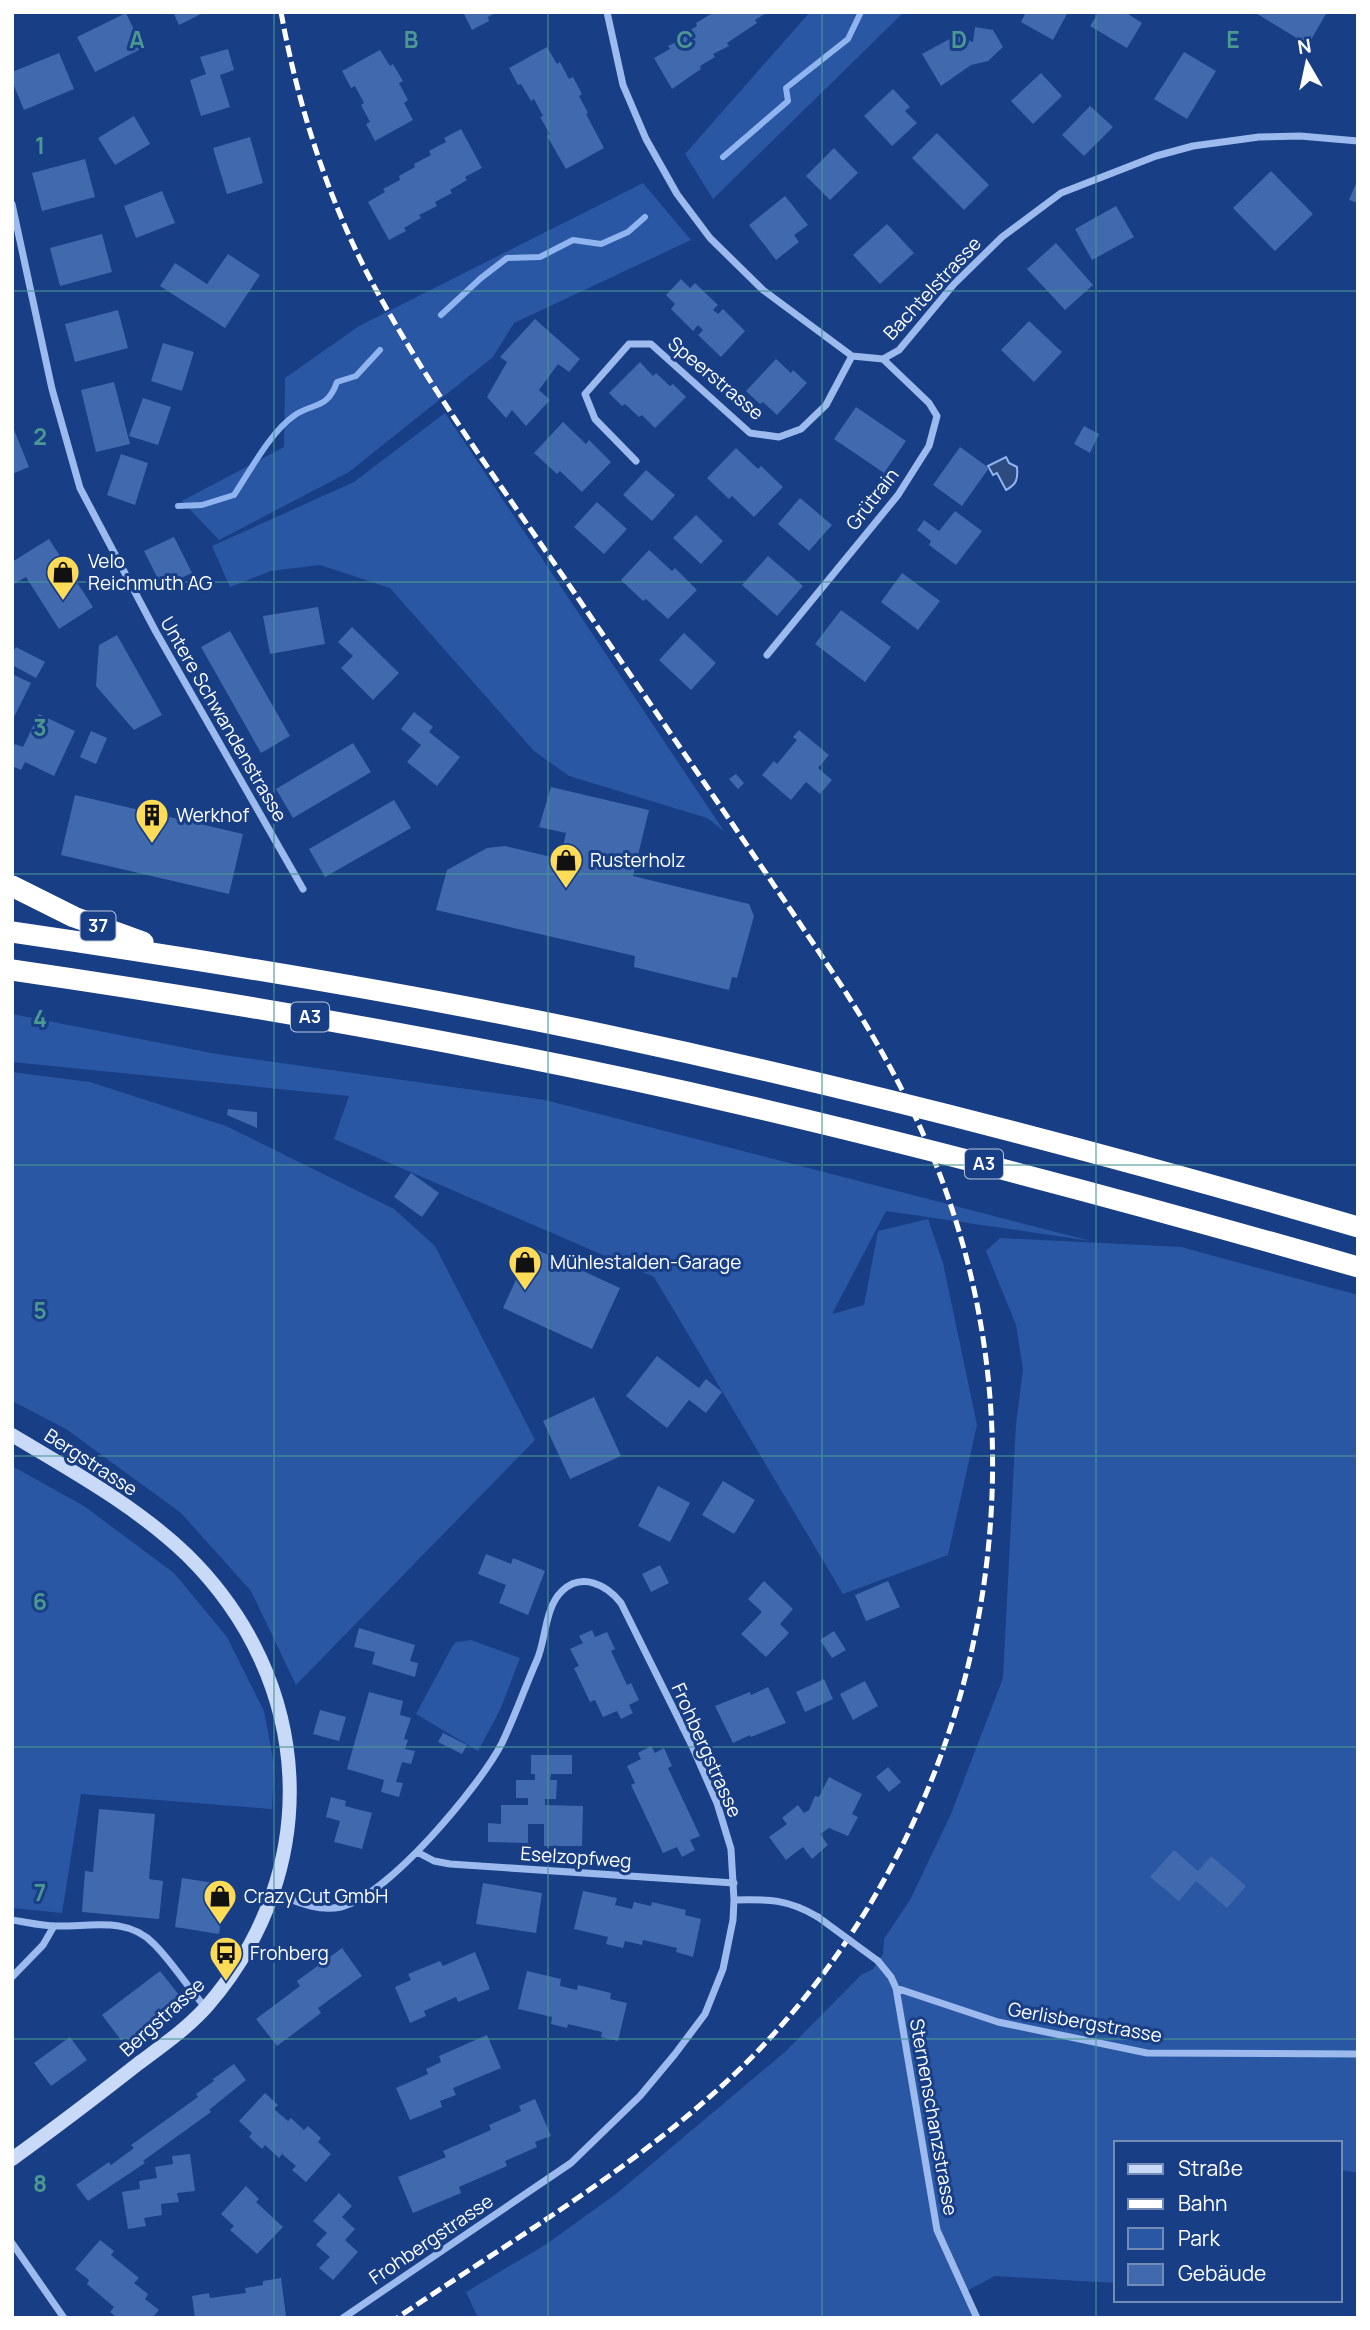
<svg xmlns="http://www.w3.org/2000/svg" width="1370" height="2330" font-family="Manrope,sans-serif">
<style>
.green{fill:#2a57a3}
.water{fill:#2e4b7f;stroke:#8fb4ef;stroke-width:2}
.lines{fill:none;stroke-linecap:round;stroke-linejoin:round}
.stream{stroke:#8fb4ef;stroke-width:6}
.building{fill:#4069ae}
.minor{stroke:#9cbaed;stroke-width:7}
.secondary{stroke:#c9daf9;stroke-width:14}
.motorway{stroke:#fff;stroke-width:21}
.rail{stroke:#fff;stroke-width:5;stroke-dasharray:12 5;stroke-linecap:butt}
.minor-bridge{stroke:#9cbaed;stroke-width:7}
.grid{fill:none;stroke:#4b9892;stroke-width:2;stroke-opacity:0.55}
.labels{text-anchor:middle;stroke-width:6;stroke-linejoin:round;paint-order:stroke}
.shield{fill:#183e85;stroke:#bac5da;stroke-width:2}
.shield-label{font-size:18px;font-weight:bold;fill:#fff}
.street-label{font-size:19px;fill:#fff;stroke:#183e85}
.poi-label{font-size:19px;fill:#fff;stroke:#183e85;text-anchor:start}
.grid-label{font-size:23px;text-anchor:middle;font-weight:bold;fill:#4b9892;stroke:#183e85;stroke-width:6;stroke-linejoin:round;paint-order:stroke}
</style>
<rect width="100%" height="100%" fill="#183e85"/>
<!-- green -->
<path class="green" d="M810,12h94l-191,187 -28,-45z
M643,183l48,57 -177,83 -21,34 -144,115 -130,68 -37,-39 102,-54 1,-69 74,-52z
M445,413l279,418 -17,-13 -138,-42 -35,-25 -144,-163 -70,-23 -49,6 -41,16 -18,-41 142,-64z
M12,1014l205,40 328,46 546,141 -205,-30 -54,103 32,-9 14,-74 50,-12 15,44 34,162 -29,130 -105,39 -189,-317 -320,-138 15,-43 -337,-34z
M12,1072l78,10 136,44 168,83 41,37 100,194 -239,245 -45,-94 -70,-78 -115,-84 -54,-28z
M1000,1238l181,9 177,48v878l-18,-3v-27h-224v140l-121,-7 -32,17 14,25h-499l-12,-26 79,-47 71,-51 170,-143 75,-76 12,-6 10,-15 1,-15 26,-39 41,-86 52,-136 13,-254 7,-55 -7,-44 -30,-74z
M12,1466l72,40 90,67 53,64 37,74 10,53 -2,45 -191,-15 -19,119 -50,-5z
M471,1640l49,18 -20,52 -22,41 -62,-37 36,-67 4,-5z"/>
<!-- water -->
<path class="water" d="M1006,457l3,6 8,4c1,12 0,17 -11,23l-9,-17 -4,2 -5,-9z"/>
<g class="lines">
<!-- stream -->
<path class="stream" d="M723,157l65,-56 -2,-13 62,-49 13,-27
M441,315l40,-37 26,-20 33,-1 33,-17 28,4 27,-12 17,-15
M178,506l24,-1 32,-10c16,-24 37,-64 61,-80 18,-12 33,-6 42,-33l19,-6 24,-26"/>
</g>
<!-- building -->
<path class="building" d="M173,12h32l-26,13z
M463,12h34l-9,5 1,4 -17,9z
M710,12h58l-13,8 2,3 -30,20 2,3 -16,8 2,3 -15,9 1,3 -29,20 -18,-31 16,-9 -2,-3 16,-8 -2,-3 15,-9 -1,-3 15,-9z
M1026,12h42l-15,28 -32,-18z
M1099,12h26l17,11 -15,25 -37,-22z
M1254,12h73l-19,33z
M126,13l17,35 -48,24 -18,-35z
M975,27l18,3 10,17 -15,14 -17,4 -30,21 -19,-32 35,-19 16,7z
M547,47l10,17 3,-2 9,17 4,-2 9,17 -3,2 9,17 -2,1 18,34 -38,21 -19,-33 3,-2 -10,-17 3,-1 -9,-17 -3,2 -10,-17 -3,1 -9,-17z
M228,49l6,21 -14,5 10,32 -29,9 -11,-36 16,-6 -6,-17z
M380,50l10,16 3,-2 10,17 -4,2 9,17 -4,3 9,17 -38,21 -9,-17 4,-2 -9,-17 3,-2 -9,-17 -4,2 -9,-17z
M1184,52l32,19 -29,48 -33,-20z
M59,53l15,36 -50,21 -12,-29v-9z
M1041,73l21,23 -29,28 -22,-23z
M893,89l17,18 -5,4 12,12 -25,23 -28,-30z
M1090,106l23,21 -29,29 -22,-21z
M134,116l16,28 -35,21 -17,-27z
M461,129l21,39 -17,9 2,3 -17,10 2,3 -17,9 2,4 -18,9 2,3 -17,10 2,3 -17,9 -21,-38 17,-10 -2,-3 17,-9 -1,-4 16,-9 -1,-3 17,-9 -2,-4 17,-9 -2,-4z
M937,133l52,52 -25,25 -52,-52z
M250,137l13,46 -36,11 -14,-46z
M834,148l24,25 -28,27 -24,-24z
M85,159l10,38 -53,14 -10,-38z
M1271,171l42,43 -38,37 -42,-43z
M1358,179v24l-9,-3z
M162,191l13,32 -39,15 -12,-32z
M785,196l23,29 -14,10 5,7 -23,18 -27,-35z
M1116,206l18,31 -42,23 -17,-31z
M887,224l27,29 -34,31 -27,-29z
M102,234l10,38 -52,14 -10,-38z
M1056,243l37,42 -28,25 -38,-41z
M228,254l32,21 -35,53 -65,-42 15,-23 32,21z
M681,279l9,9 5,-5 23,22 -5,5 5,4 5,-5 22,22 -24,26 -23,-22 5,-5 -5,-5 -5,6 -22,-22 4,-5 -9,-9z
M118,310l10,38 -53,14 -10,-38z
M535,319l45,40 -11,13 -11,-8 -19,26 11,10 -24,26 -14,-16 -6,8 -19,-21 20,-35 -7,-5z
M1029,321l33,31 -28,30 -33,-32z
M163,343l31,9 -12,39 -31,-10z
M776,359l15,14 2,-3 14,13 -30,32 -14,-13 -3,2 -14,-13z
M640,362l13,14 3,-3 14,13 3,-2 13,13 -31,31 -13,-13 -3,2 -14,-13 -3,2 -13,-13z
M114,382l16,62 -34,8 -15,-62z
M143,398l28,9 -13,38 -29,-9z
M856,407l50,34 -22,32 -50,-34z
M563,422l23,22 3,-4 22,22 -29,30 -22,-21 -3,3 -23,-21z
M12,425l17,42 -17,7z
M1084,426l15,8 -9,19 -16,-9z
M960,447l29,21 -27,38 -29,-21z
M736,448l22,21 3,-3 22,21 -29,30 -22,-21 -3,3 -22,-21z
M121,454l27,9 -13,42 -28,-10z
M646,470l29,25 -23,26 -29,-26z
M800,498l32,27 -23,26 -31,-27z
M597,502l30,27 -23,25 -30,-27z
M955,511l27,20 -26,34 -27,-20 2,-4 -14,-11 7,-10 15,11z
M696,515l27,26 -22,23 -28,-26z
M174,537l18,36 -30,14 -18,-36z
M49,539l44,68 -34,22 -33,-52 -14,8v-23z
M649,550l23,21 3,-3 22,22 -29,29 -22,-20 -3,2 -22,-21z
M768,556l35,30 -26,30 -35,-31z
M902,573l38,28 -22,29 -37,-28z
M318,607l7,37 -55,10 -7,-38z
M841,610l50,37 -26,35 -50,-38z
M352,627l47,46 -26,27 -32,-32 12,-12 -15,-14z
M230,631l60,105 -29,17 -60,-106z
M684,633l32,30 -25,27 -32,-30z
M117,635l45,80 -28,15 -38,-44 3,-41z
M16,647l29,15 -9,16 -24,-13v-12z
M12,674l19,9 -19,38z
M414,712l19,15 -4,5 31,25 -23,29 -30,-24 14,-17 -20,-16z
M39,714l36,17 -21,45 -29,-14 -4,8 -9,-4v-17l3,-5 8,3z
M799,730l30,25 -11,13 14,12 -12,14 -14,-12 -15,18 -29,-25 12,-14 3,3 20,-24 -4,-3z
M91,731l16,7 -11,26 -16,-7z
M353,743l18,29 -78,46 -17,-29z
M736,774l8,9 -6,6 -9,-10z
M551,787l98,23 -16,66 116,28 5,12 -17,62 -5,-1 -3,13 -95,-23 1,-11 -199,-46 11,-40 40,-22 18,-2 55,13 6,-26 -27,-6z
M75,795l168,39 -14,60 -168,-39z
M394,800l17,28 -86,49 -16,-28z
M228,1109l29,3v16l-30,-13z
M411,1173l28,20 -17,24 -28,-20z
M531,1247l89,41 -28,61 -89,-41z
M657,1356l42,32 7,-9 16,13 -16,21 -17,-13 -22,28 -41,-32z
M594,1397l27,59 -51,23 -27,-58z
M723,1481l32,19 -21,34 -32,-19z
M658,1486l32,17 -20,39 -32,-16z
M486,1554l25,10 2,-6 32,13 -17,44 -29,-12 7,-18 -28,-11z
M660,1565l9,18 -18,9 -9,-18z
M764,1581l29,28 -13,15 9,9 -23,24 -25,-23 21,-22 -14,-13z
M888,1581l12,26 -34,14 -11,-26z
M359,1628l56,17 -5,16 8,2 -3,14 -43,-13 3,-12 -21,-5z
M592,1630l3,7 12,-5 8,17 -4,2 16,34 4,-2 8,17 -10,5 4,8 -12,6 -4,-8 -14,6 -8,-17 -5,2 -16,-34 5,-2 -9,-17 13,-6 -4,-7z
M834,1631l12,19 -14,8 -12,-18z
M824,1679l9,20 -28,13 -9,-20z
M865,1681l13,25 -25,14 -13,-26z
M768,1687l18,36 -35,14 -1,-2 -17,8 -18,-37 35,-14 1,3z
M369,1692l34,9 -3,14 11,3 -7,21 4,1 -3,9 10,2 -4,13 -9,-2 -6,20 7,1 -4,14 -18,-5 3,-12 -37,-11z
M320,1710l26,7 -7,24 -26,-7z
M443,1733l24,12 -5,9 -24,-12z
M651,1746l4,7 9,-5 8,18 -4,2 32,68 -10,4 5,10 -13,7 -5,-10 -14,6 -32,-68 4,-2 -8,-17 14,-7 -3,-6z
M531,1755h41v19h-21l-1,6h7l-1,19h-11v6l38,1 -1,40h-38v-22h-16v19l-40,-1v-19l13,1v-19h27v-7h-12v-18h19v-6h-4z
M888,1767l13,15 -12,10 -13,-15z
M829,1777l33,17 -10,20 6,3 -10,19 -19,-8 -9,6 8,11 -16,14 -9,-12 -17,13 -17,-23 18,-13 -5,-6 16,-13 6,8 5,-3 6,-14 4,1z
M331,1797l15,4 -1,5 27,7 -10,36 -28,-7 6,-21 -14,-4z
M99,1809l56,5 -6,65 14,2 -4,38 -77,-7 3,-41 8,1z
M1174,1850l24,21 13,-15 35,30 -19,22 -31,-27 -17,20 -29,-24z
M182,1878l45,7 -8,49 -44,-7z
M483,1883l59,10 -6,40 -60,-9z
M583,1891l34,7 -2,7 17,4 2,-7 17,4 1,-4 34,8 -1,5 16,4 -8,38 -17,-5 1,-4 -34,-8 -1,5 -17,-4 -2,7 -17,-4 2,-7 -34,-8z
M342,1948l20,28 -44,32 3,5 -44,33 -21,-27 44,-33 -3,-5z
M475,1952l15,37 -32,13 -2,-5 -32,14 2,5 -16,7 -15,-36 16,-7 -3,-6 32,-13 3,5z
M160,1971l23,29 -59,44 -22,-29z
M527,1971l34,8 -1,7 17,4 1,-5 33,8 -1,6 17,4 -9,38 -17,-4 1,-5 -34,-8 -1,4 -16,-4 1,-7 -34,-8z
M487,2035l14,33 -48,20 3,7 -16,6 2,6 -32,13 -14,-32 32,-14 -2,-5 15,-7 -2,-6z
M70,2037l17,23 -36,26 -17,-23z
M234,2064l12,16 -37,30 2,2 -68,49 2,2 -57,38 -12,-16 33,-23 2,3 23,-17 -3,-3 67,-48 -2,-3 18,-13 -1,-2z
M265,2093l13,12 -4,4 14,12 3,-3 13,12 4,-4 13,12 -3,4 13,12 -25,28 -14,-12 4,-4 -14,-12 -3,4 -14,-13 -3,4 -13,-12 3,-4 -13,-12z
M535,2099l16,37 -16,6 2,5 -32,14 2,5 -48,21 2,6 -48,20 -15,-36 48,-20 -3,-6 48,-21 -2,-5 32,-14 -2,-5z
M190,2154l5,37 -18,2 2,9 -18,2 1,11 -18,3 2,8 -18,3 -6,-37 18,-3 -1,-8 18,-3 -2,-11 18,-3 -1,-8z
M246,2186l13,13 -3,3 27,25 -26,27 -27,-24 4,-4 -13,-12z
M339,2193l13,13 -10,11 13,12 -10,11 13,12 -25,28 -14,-12 11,-11 -14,-12 11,-12 -14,-12z
M100,2240l14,11 -3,4 28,23 -5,5 14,11 -3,5 14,11 -7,8h-34l-8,-6 4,-5 -27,-23 2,-4 -14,-11z
M281,2278l5,38 -91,2 -3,-22 17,-3 1,5 36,-5 -1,-5 18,-3v-4z"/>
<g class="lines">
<!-- minor -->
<path class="minor" d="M607,12l16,73 23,54 31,55 33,44 53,52 89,66 31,3
M12,204l40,185 28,99 76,144 147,257
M883,359l16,-9 55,-66 48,-47 59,-44 95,-37 37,-10 66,-9 41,-1 58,5
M636,461l-41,-42 -10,-25 44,-50h22l99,89 29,4 22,-8 25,-24 26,-49
M767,655l131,-160 31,-49 8,-30 -8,-13 -46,-44
M417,1852l17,9 16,3 284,19
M274,1893c21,8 43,19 67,14 47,-11 139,-121 161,-164 13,-27 23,-56 35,-83 9,-21 8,-53 25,-69 20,-19 45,-6 59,12l72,145 24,55 14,46 3,51 -1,20 -10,49 -18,45 -30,40 -35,42 -69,67 -228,155
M734,1900c34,-1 54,-1 84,17
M12,1920c14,2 29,6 44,6 33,1 72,-10 98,18 19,19 34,44 52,64
M878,1961l13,16 5,11 41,242 40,88
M12,1977l31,-32 11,-19
M896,1988l102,34 149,31 211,1
M12,2243l52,75"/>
<!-- secondary -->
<path class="secondary" d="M12,1435c60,36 124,71 175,120 128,126 138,314 21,450 -19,22 -46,41 -69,58 -42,33 -84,65 -127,96"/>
<!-- motorway -->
<path class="motorway" d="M12,886l62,31 69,25
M12,932c199,29 397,61 594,103 253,54 503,119 752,192
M12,970c247,36 493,79 736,136 205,48 408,103 610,161"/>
<!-- rail -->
<path class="rail" d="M281,12c16,89 44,178 85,259 56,107 129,206 197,305 93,137 187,272 278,409 46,71 85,144 111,224 97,293 16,626 -198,846 -101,103 -238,182 -357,263"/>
<!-- minor-bridge -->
<path class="minor-bridge" d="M818,1917l60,44"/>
</g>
<!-- grid -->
<path class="grid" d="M274,12v2306M548,12v2306M822,12v2306M1096,12v2306M12,291h1346M12,582h1346M12,874h1346M12,1165h1346M12,1456h1346M12,1747h1346M12,2039h1346"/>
<!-- icons -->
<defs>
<symbol id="shop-pin" viewBox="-11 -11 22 30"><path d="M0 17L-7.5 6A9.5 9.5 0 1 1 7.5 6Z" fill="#ffdc58" stroke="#183e85"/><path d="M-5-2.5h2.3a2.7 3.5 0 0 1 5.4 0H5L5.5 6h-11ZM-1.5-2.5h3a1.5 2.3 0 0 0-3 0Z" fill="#111"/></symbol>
<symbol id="building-pin" viewBox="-11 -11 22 30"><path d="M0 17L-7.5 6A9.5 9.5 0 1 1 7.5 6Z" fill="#ffdc58" stroke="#183e85"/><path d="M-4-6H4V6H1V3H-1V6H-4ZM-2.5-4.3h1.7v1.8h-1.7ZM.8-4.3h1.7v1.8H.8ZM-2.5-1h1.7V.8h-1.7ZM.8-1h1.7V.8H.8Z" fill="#111"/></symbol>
<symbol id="bus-pin" viewBox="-11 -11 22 30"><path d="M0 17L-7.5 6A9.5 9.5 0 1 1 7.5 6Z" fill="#ffdc58" stroke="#183e85"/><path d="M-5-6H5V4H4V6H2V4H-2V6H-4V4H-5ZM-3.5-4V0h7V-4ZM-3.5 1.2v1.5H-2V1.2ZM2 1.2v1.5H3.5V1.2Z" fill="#111"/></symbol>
</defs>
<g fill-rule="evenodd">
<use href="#shop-pin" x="44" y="553" width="38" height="52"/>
<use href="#building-pin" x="133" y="796" width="38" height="52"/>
<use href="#shop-pin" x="547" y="841" width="38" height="52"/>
<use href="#shop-pin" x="506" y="1243" width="38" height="52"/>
<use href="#shop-pin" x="201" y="1877" width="38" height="52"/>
<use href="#bus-pin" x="207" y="1934" width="38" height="52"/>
</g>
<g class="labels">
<!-- shield labels -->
<g class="shield">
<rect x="80.5" y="911.5" width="35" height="29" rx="5"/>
<rect x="291" y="1002.5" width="38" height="29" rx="5"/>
<rect x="965" y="1149.5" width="38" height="29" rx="5"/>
</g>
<g class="shield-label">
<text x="98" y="932">37</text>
<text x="310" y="1023">A3</text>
<text x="984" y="1170">A3</text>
</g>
<!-- street labels -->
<g class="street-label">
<text transform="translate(932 288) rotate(-47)" y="7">Bachtelstrasse</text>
<text transform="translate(716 378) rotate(40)" y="7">Speerstrasse</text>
<text transform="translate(872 499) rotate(-52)" y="7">Grütrain</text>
<text transform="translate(224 719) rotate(60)" y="7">Untere Schwandenstrasse</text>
<text transform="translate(91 1462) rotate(33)" y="7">Bergstrasse</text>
<text transform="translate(707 1750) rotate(66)" y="7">Frohbergstrasse</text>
<text transform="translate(576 1857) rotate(4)" y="7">Eselzopfweg</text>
<text transform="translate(162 2017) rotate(-42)" y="7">Bergstrasse</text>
<text transform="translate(1085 2022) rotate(10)" y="7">Gerlisbergstrasse</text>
<text transform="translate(934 2117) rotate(80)" y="7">Sternenschanzstrasse</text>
<text transform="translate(431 2239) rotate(-34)" y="7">Frohbergstrasse</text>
</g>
<!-- poi labels -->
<g class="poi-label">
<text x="88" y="568">Velo<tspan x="88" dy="22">Reichmuth AG</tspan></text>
<text x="176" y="822">Werkhof</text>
<text x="590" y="867">Rusterholz</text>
<text x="550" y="1269">Mühlestalden-Garage</text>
<text x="244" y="1903">Crazy Cut GmbH</text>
<text x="250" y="1960">Frohberg</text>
</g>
</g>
<g class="grid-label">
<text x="137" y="48">A</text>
<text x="411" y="48">B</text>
<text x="685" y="48">C</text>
<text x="959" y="48">D</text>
<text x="1233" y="48">E</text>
<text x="40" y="154">1</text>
<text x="40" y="445">2</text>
<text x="40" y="736">3</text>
<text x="40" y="1027">4</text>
<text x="40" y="1319">5</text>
<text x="40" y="1610">6</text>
<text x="40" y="1901">7</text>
<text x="40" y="2192">8</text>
</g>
<!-- border -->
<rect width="1370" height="2330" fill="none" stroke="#ffffff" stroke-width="28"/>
<!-- legend -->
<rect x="1114" y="2141" width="228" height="161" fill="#183e85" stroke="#748bb6" stroke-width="2"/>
<rect x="1128" y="2164" width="35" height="10" fill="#c9daf9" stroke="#748bb6" stroke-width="2"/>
<text x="1178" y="2176" font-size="21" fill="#ffffff">Straße</text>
<rect x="1128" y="2199" width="35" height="10" fill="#ffffff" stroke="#748bb6" stroke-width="2"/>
<text x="1178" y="2211" font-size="21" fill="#ffffff">Bahn</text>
<rect x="1128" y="2228" width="35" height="21" fill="#2a57a3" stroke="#748bb6" stroke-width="2"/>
<text x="1178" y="2246" font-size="21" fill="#ffffff">Park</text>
<rect x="1128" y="2264" width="35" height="21" fill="#4069ae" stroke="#748bb6" stroke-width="2"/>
<text x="1178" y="2281" font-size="21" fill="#ffffff">Gebäude</text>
<!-- north arrow -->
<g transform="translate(1307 63) rotate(351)" stroke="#183e85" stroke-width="5" paint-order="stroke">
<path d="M0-5L12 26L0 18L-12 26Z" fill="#ffffff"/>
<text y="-10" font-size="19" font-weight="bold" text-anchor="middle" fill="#ffffff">N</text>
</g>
</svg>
